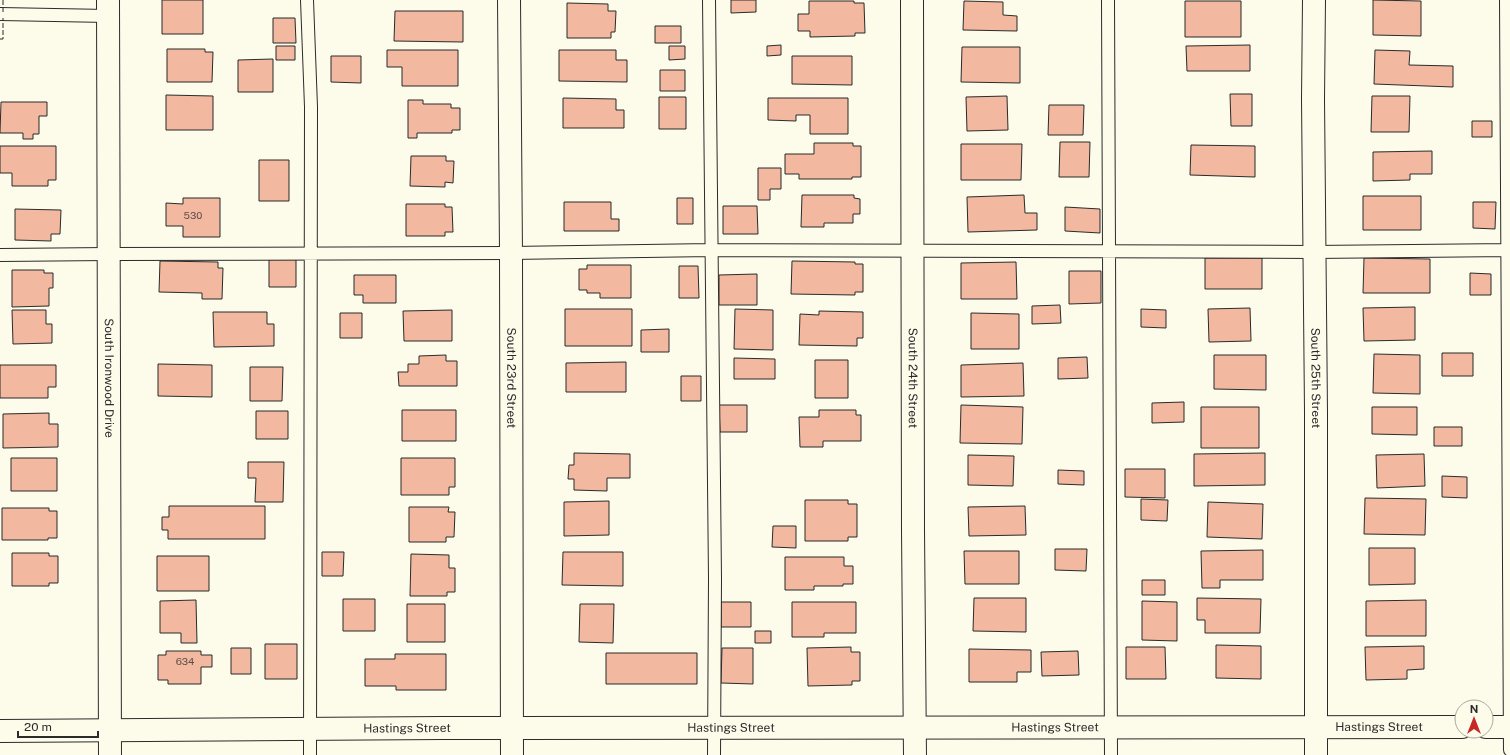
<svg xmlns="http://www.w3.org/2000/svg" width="1510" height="755" font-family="'Public Sans',sans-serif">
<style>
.building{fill:#f2b8a0;stroke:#2b2b2b}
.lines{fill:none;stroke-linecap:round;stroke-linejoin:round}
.service-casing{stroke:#2b2b2b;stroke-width:14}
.minor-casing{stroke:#2b2b2b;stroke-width:24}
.secondary-casing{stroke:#2b2b2b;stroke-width:24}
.service{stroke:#fdfbea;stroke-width:12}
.minor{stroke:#fdfbea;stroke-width:22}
.secondary{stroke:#fdfbea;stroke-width:22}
.fence{stroke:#2b2b2b;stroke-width:1;stroke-dasharray:5 2;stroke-linecap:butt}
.labels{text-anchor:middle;stroke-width:3;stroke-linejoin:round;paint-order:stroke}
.number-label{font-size:10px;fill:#5d4e48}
.street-label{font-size:12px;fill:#2b2b2b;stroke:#fdfbea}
</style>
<rect width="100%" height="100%" fill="#fdfbea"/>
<!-- building -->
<path class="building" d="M162,0h41v34h-41z
M731,0h25v12l-25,1z
M1373,0l48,1v35l-48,-1z
M809,1h45v2h10l1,30h-10v3l-45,1v-6h-12v-17h11z
M964,1l39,1v13l14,1v15l-54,-1z
M1185,1h56v36h-56z
M567,3l41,1v7h8l-1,21h-4v6h-44z
M395,11h68v31l-69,-1z
M273,18h22l1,25h-23z
M655,26h26v17h-26z
M781,45v10l-14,1v-10z
M1250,45v26h-63l-1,-25z
M276,46h19v14h-19z
M669,46h16v13l-16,1z
M962,47h58v36l-59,-1z
M167,49h38v3h8l-1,30h-45z
M387,50h71v36h-56v-19h-15z
M559,50h57v10h11v22l-68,-1z
M1375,50l35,1 -1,14 44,1v21l-79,-3z
M331,56h30v27l-30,-1z
M792,56h60v29l-60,-1z
M273,59v33h-35v-32z
M660,70h25v21h-25z
M1230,94h22v32h-21z
M166,95l47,1v34h-47z
M1007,96l1,34 -41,1 -1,-34z
M1372,96h38l-1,36h-38z
M659,97h27v32h-27z
M563,98l53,1v11h8v18h-61z
M768,98h80v36h-38v-19h-14v6l-28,-1z
M408,100h15v4h28v4h9v22h-8v3h-35v5h-9z
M1,102h46v14h-8v18h-6v5h-10v-6h-23z
M1049,105h35l-1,30h-35z
M1472,121h20v16h-20z
M1060,142h30l-1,35h-30z
M814,143h39v3h8v31h-9v2h-53v-5h-14v-20h29z
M961,144h61l-1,36h-60z
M1191,145l64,1v31l-65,-2z
M0,146h56v34h-8v6h-36v-13h-12z
M1432,151v23h-22v6l-37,1v-29z
M411,156h35v5h8l-1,22 -8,-1v5l-35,-1z
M259,160h30v41h-30z
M758,168h23v21h-11v11h-12z
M802,195h52v3l6,1v15h-7v9h-29v4h-23z
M1024,195l1,18h12v17l-69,2 -1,-35z
M1363,196h58v34h-58z
M183,198h37v39h-37v-11h-17v-23l17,1z
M677,198h16v26h-16z
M564,202h47v17h8v12h-55z
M1473,202h23l-1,27 -22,-1z
M406,204h39v3h7l1,25h-8v4h-39z
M723,206h34l1,28h-35z
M1065,207l35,2v24l-35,-2z
M15,209l46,1 -1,24h-9v7l-36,-1z
M1205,258h57v31h-57z
M1364,258l66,1v34h-67z
M269,259h27v28h-27z
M160,261l58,1v6h5l-1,31h-20v-6l-43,-1z
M792,261l63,1v2h8v28h-8v3l-64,-1z
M1016,262l1,37h-56v-36z
M587,265h44v33h-31v-5h-13v-3h-8v-21h8z
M679,266h19l1,32h-20z
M12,270h32v3h9v15h-4v18l-37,1z
M1069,271h32v32l-32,1z
M1470,273l21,1v21h-21z
M757,274v31h-38v-30z
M354,275h42v28h-33v-8h-9z
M1060,305l1,18 -29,1v-18z
M1415,307v33l-51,1 -1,-33z
M1250,308l1,33 -42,1 -1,-33z
M565,309h67v37h-67z
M735,309l38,1v40l-39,-1z
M1141,309l25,1v18l-25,-1z
M12,310h34v14h6v19l-39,1z
M452,310v31h-48l-1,-30z
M819,311l44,1v26h-6v8l-58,-1 1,-31 19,1z
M213,312h54v12h7v22l-60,1z
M340,313h22v25h-22z
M971,313l48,1v35h-48z
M669,329v23h-28v-22z
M1442,353h31v23h-31z
M1374,354l46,1v39l-47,-1z
M446,355v6h11v25h-58l-1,-14h10v-8h11v-8z
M1214,355h52v35l-52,-1z
M1087,357l1,21 -30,1v-21z
M734,358l41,1v20h-41z
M815,360h33v38h-33z
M626,362v30h-60v-29z
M1023,363l1,33 -63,1v-32z
M158,364l54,1v32l-54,-1z
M0,365h56v22h-8v11h-48z
M250,367h33l-1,34h-32z
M681,376h20v25h-20z
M1184,402v20l-32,1v-20z
M719,405h28v27h-27z
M961,405l62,2 -1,37 -62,-1z
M1201,407h58v41h-58z
M1372,407h45v28l-45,-1z
M402,410h54v31h-54z
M819,410h37v5h5v26h-38v6h-23l-1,-30h20z
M256,411h32v28h-32z
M49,413v11h9v23l-55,1v-34z
M1434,427h28v19h-28z
M574,453l56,1v24h-23v13l-33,-1v-11h-6l1,-14h5z
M1265,453v32l-71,1v-32z
M1424,454l1,32 -48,2 -1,-33z
M968,455l46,1 -1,30 -45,-1z
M11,458h46v33h-46z
M401,458h54v29h-6v8h-48z
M248,462h36l-1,40h-28l1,-24h-8z
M1125,469h40v29l-40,-1z
M1058,470l26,1v14l-26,-1z
M1442,476l25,1v21l-25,-1z
M1365,498l61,1 -1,36 -61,-1z
M1141,499l27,1 -1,21 -26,-1z
M805,500h43v4h9v33h-9v4h-43z
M609,501v34l-45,1v-34z
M1208,502l55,2 -1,35 -55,-2z
M169,506h96v33h-97v-9h-6v-13h7z
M1025,506l1,29 -57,1 -1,-29z
M409,507h40l-1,5h7l-1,25h-8v5h-37z
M2,508h47v3h8v27h-9v2h-46z
M773,526h23v22l-24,-1z
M1369,548h46v36l-46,1z
M1055,549h32l-1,22 -31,-1z
M1263,550v30h-43v8h-18l-1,-37z
M964,551h55v33h-54z
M322,552h22l-1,24h-21z
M563,552h60v34l-61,-1z
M12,553h37v3h9v27h-9v3h-37z
M411,554l38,1v13h6v24h-8v4h-37z
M157,556h52v35h-52z
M785,557h59v9h9v18h-10v2h-29v4h-29z
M1142,580h23v15h-23z
M974,598h52v34l-53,-1z
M1197,598l64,1 -1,34h-55v-13h-8z
M343,599h32v32h-32z
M196,600l1,43h-16v-10h-21v-32z
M1426,600v36h-60v-35z
M1142,601l35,1v39l-35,-1z
M721,602h30v25h-30z
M792,602h64v31h-32v4h-32z
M407,604h38v38h-38z
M580,604h34l-1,39 -34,-1z
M755,631h16v12h-16z
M265,644h32v35h-32z
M1216,645l45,1v33l-45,-1z
M1424,646v23l-17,1v9l-41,1 -1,-33z
M851,647v5h9v29h-8v4l-44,1 -1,-38z
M1126,647h39l1,32h-40z
M231,648h20v26h-20z
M722,648h31v36l-32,-1z
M969,649l62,1v22h-14v10h-48z
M166,651h35v4h11v12h-11v17h-33v-4h-10v-25h8z
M1078,651l1,24 -37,1 -1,-24z
M606,653h91v31h-91z
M395,654h51v36h-50v-4h-31v-27h30z"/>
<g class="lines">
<defs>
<path id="service" d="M307,0l4,107 -1,648
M709,0l6,579 -1,176
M1108,0l3,755
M1506,0l4,750
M0,14l108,2
M0,255l108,-1 403,-1 200,-3 603,2 196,-2"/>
<g id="minor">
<path id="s1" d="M509,0l2,253 1,502"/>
<path id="s2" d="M912,0l1,530 2,225"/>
<path id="s3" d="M1314,0l-1,99 3,313v343"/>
<path d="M1486,727h24"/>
<path id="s4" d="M0,731l443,-3 1019,-1"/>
</g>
<g id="secondary">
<path id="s5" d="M108,0l2,755"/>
</g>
</defs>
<!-- service casing -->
<use href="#service" class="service-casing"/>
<!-- minor casing -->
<use href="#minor" class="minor-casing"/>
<!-- secondary casing -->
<use href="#secondary" class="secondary-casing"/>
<!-- service -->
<use href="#service" class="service"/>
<!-- minor -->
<use href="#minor" class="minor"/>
<!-- secondary -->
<use href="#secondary" class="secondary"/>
<!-- fence -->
<path class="fence" d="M3,0v12
M0,39h3v-21"/>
</g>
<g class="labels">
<!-- number labels -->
<g class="number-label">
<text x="193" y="219">530</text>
<text x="185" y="665">634</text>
</g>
<!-- street labels -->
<g class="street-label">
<text dy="4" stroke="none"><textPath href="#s1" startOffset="378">South 23rd Street</textPath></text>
<text dy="4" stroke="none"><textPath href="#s3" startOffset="378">South 25th Street</textPath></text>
<text dy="4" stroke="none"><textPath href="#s5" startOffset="378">South Ironwood Drive</textPath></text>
<text dy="4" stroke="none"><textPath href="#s2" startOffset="378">South 24th Street</textPath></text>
<text dy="4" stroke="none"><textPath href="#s4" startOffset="1055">Hastings Street</textPath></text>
<text dy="4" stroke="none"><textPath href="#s4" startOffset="731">Hastings Street</textPath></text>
<text dy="4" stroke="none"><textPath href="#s4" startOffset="1379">Hastings Street</textPath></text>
<text dy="4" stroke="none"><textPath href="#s4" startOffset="407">Hastings Street</textPath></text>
</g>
</g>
<!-- north arrow -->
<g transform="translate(1474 719)"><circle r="19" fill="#fdfbea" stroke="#a9a89e"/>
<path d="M0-3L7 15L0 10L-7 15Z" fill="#c62828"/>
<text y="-6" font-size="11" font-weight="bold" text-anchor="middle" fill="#2b2b2b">N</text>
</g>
<!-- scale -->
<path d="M18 731v6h80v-6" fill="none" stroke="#2b2b2b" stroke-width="2"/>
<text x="24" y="731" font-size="12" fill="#2b2b2b" stroke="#fdfbea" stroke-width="3" paint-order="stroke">20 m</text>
</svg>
